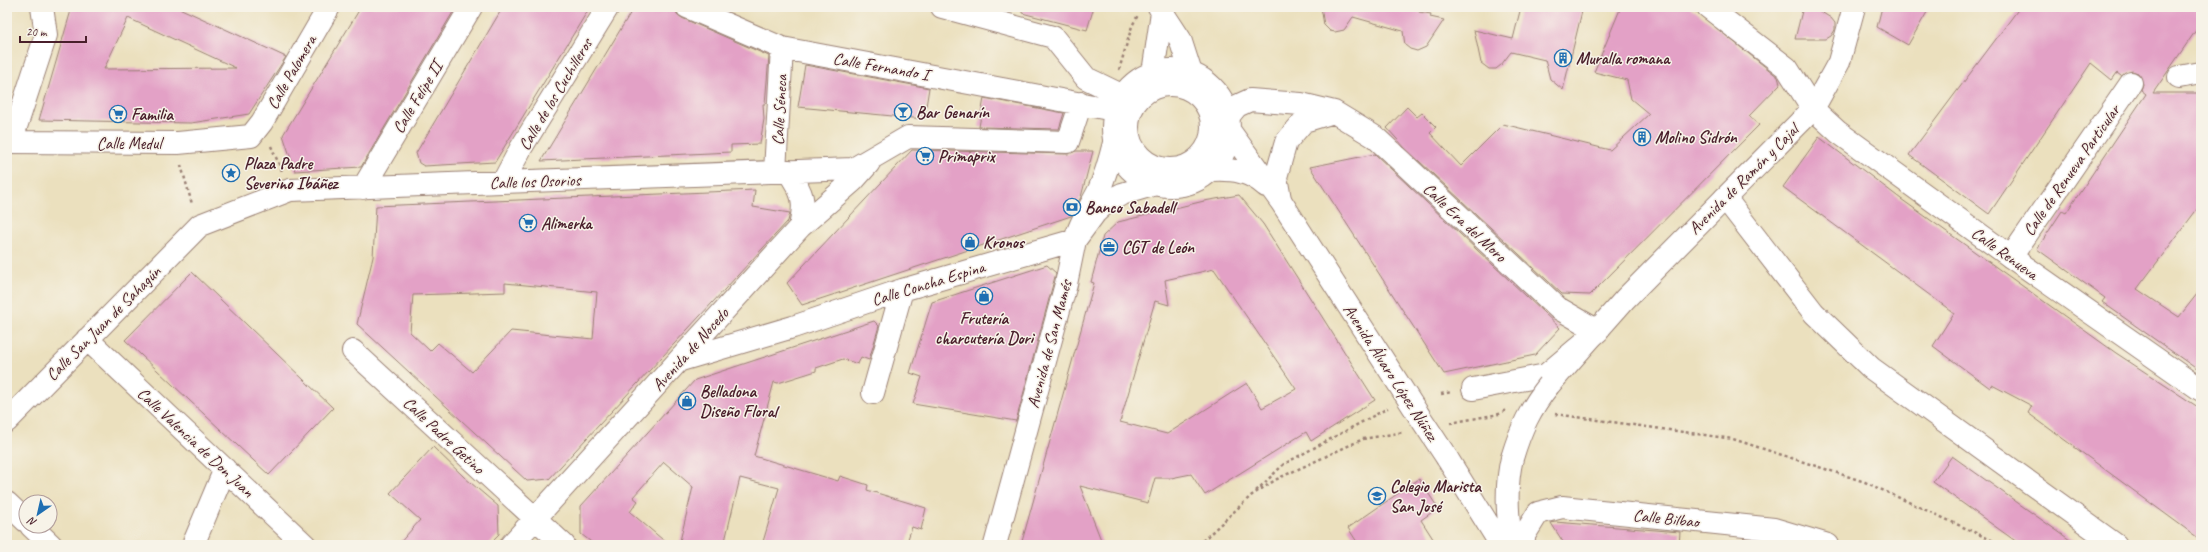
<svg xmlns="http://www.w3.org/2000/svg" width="2208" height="552" font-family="Caveat,sans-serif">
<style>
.building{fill:#e3a1c6;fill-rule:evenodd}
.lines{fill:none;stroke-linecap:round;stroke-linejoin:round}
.street-casing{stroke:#9a8074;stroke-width:24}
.secondary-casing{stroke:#9a8074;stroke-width:24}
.path{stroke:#9a8074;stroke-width:2.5;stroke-dasharray:3 3;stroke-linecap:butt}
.street{stroke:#fff;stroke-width:22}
.secondary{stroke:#fff;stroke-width:22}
.secondary-bridge-casing{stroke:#9a8074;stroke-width:24;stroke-linecap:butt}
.secondary-bridge{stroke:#fff;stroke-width:22}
.labels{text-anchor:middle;stroke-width:3;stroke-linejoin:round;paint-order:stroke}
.poi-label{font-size:17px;font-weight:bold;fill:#4a1f2b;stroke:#f7f3e8;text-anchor:start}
.street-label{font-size:17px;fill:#4a1f2b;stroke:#f7f3e8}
</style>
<rect width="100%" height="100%" fill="#f7f3e8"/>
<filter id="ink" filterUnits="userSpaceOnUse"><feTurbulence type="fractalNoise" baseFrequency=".025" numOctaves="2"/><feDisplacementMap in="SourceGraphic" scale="8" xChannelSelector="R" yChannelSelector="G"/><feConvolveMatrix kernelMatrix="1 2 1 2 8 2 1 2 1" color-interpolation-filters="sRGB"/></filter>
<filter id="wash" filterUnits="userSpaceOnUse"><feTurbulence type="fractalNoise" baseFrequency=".012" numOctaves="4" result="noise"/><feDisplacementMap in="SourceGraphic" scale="16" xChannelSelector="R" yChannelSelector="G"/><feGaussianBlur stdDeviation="0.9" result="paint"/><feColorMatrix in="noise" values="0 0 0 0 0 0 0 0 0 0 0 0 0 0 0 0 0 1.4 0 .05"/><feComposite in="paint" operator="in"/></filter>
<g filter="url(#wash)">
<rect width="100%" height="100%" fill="#ebe0be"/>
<g id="blocks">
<!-- building -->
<path class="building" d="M72,7h105l109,50 -37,57 -58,9 -152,-3zM128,18l108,50 -132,1z
M361,7h95l-95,160 -66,4 -12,-36z
M503,7h87l-95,155 -71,4 -5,-3 -3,-10z
M634,7h41l2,7 5,4 87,38 -4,48h-2l1,15 -4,25 -29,1v7l-190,9z
M1022,7h72l-7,23 -65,-17z
M1321,7h98v5l12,2 -1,3 14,3 -18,27 -9,4 -7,-2 -5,-4 -2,-14 -50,-14 -9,13 -9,2 -5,-1 -6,-6z
M1521,7h62l-20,83 -13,-11 -5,-19 -34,-8 -10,13 -5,4h-7l-8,-6 -7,-33 39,9z
M1621,7h69l88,70 2,7 -31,32 10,9 -169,170 -28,-1 -157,-146 -18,-20 20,-21 10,10 5,-4 14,14 -6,6 31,33 42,-42 107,26 39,-36 -18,-15 -4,-19 -33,-8z
M1803,7h10l18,11 4,5v7l-4,6 -5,3h-31z
M1882,7h48l-22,38 -31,-18z
M2020,7h181v16l-48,70h48v111l-64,85 42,28 22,-28v83l-99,-70 3,-4 -68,-49 25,-38 4,2 80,-119 -5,-4 2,-6 -5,-11 -6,-2 -11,5 -4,-3 -5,7 -21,-17 -102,151 -80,-59z
M805,65l124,23 -5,31 -126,-12z
M984,98l80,15 -5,16 -80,-2z
M1819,137l82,62 215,154 85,56v131l-173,-127 4,-7 -40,-21 -2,3 -57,-42 21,-33 -171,-126z
M912,150l156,4 8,-3h17l-12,46 -10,19 -269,89 -15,-22z
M1375,154l185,174 -25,27 -91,19 -134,-207z
M755,190l-2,17 37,6 -2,8 -239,258 -22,2 -170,-157 16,-67 3,-51zM505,283l92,9 -4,47 -82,-8 -39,41 -34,-29 -8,8 -20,-19 3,-37 92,-3z
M1239,195l24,29 112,176 -64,41 -5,-9 -101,63 -14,-21 -20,4h-16l-7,25 -68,-17 23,59h-82l73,-262 -3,-1 12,-46 15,-14 86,-21zM1214,269l82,120 -34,19 -15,-25 -80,51 -47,-12 35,-121 14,4 -4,-25z
M1047,265l9,8 -40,148 -103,-17 9,-27 -12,-4 22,-71z
M192,272l141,136 -64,67 -144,-135z
M874,321l5,5 -10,34 -8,-3 -3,7 -15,-5 -27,9v3l-38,12 -4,-1 -20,74 84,25 2,-5 28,9 -1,5 59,18 -5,22 -9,-3 -6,18h-144l17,-57 -39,-10 -16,67h-45l14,-58 -29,-25 -31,35 5,4 -8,11 39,33h-74l-14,-11v-28l114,-126z
M433,447l31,30 34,29 1,28 -11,11h-90l22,-25 -30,-27z
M1952,456l125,89h-56l-88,-63z
M1419,479l19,29 -17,12 16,25h-78l-11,-17z
M1555,522l125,10 -1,13h-114l-14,-22z"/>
</g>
</g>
<g filter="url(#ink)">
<use href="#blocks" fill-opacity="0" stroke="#9a8074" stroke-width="1"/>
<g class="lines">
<defs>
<path id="street" d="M687,7l95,41 332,62
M942,7l111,30 33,41 35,17
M1159,7l21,32 11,34
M1708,7l79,61 26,41
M1153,73l9,-61
M2179,77l22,-4
M1128 127a42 42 0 1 1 84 0a42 42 0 1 1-84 0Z
M1228,117l9,-11 13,-6 51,4 33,8 41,25 183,171 40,23 -52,44 -73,14
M7,142l171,1 73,-7 11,-14 67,-115
M11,142l35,-107 -4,-28
M775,171l7,-123
M788,171c15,22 18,30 12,56
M503,182l18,-34 87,-141
M363,188l108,-181
M1725,198l89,115 57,55 245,177
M1280,199l-4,-22 10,-35 18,-21 30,-9
M2011,257l120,-174
M87,339l218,206
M353,351l211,194
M681,360l112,-33 109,-37 173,-50c6,-20 15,-32 24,-50 7,-16 11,-31 15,-47
M873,393l29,-103
M7,421l193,-196 90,-35 563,-21 55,-32 160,5 13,-39
M7,503l19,18
M31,526l20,19
M193,545l32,-76
M511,545l289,-318 53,-46 16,-18
M995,545l71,-261 9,-44 20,-27 12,-11 15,-8 34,-10
M1522,545l3,-11 13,-21 24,-6 212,22 54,16"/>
<path id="secondary" d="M1113 128a58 58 0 1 1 116 0a58 58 0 1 1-116 0Z
M1813,109l25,23 173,125 190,133
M1229,130l53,73 136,211
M1212,170c21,-1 38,1 54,16
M1549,385l76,-86 188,-190 26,-47 15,-55
M1447,458l54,87
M1512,458c-7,29 -5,58 0,87"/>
</defs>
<!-- street casing -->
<use href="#street" class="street-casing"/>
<!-- secondary casing -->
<use href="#secondary" class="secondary-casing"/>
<!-- path -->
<path class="path" d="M1119,70l13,-44 6,-11
M271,146l11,25
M181,165l11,39
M1441,394l11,-2
M1555,414l178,25 132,43 137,63
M1450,423l49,-9 8,-5
M1256,491l28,-27 104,-56
M1198,545l54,-50 25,-16 86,-40 41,-7"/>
<!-- street -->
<use href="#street" class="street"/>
<!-- secondary -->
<use href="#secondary" class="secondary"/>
<defs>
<path id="secondary-bridge" d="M1418,414l29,44
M1512,458c9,-30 18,-49 37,-73"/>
</defs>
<!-- secondary-bridge casing -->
<use href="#secondary-bridge" class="secondary-bridge-casing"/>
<!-- secondary-bridge -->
<use href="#secondary-bridge" class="secondary-bridge"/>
</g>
</g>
<!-- icons -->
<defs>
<symbol id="building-ring" viewBox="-11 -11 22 22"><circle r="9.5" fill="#f7f3e8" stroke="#1f6fb2" stroke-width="1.5"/><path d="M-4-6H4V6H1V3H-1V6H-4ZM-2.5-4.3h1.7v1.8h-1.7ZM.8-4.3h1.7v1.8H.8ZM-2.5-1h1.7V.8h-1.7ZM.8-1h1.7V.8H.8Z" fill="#1f6fb2"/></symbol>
<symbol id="bar-ring" viewBox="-11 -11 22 22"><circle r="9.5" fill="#f7f3e8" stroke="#1f6fb2" stroke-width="1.5"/><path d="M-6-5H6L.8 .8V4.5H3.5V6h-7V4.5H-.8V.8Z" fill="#1f6fb2"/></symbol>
<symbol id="supermarket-ring" viewBox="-11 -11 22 22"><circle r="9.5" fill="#f7f3e8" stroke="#1f6fb2" stroke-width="1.5"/><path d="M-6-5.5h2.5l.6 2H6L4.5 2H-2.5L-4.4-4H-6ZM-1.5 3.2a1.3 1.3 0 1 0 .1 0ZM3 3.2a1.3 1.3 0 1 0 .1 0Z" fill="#1f6fb2"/></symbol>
<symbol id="sight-ring" viewBox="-11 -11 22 22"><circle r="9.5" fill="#f7f3e8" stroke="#1f6fb2" stroke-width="1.5"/><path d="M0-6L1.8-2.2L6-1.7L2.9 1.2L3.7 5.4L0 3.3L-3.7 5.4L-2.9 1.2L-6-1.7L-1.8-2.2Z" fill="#1f6fb2"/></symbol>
<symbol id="bank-ring" viewBox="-11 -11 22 22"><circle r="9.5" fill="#f7f3e8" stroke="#1f6fb2" stroke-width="1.5"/><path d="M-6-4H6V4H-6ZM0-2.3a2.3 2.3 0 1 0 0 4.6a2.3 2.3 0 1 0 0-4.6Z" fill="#1f6fb2"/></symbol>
<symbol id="shop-ring" viewBox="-11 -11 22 22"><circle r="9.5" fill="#f7f3e8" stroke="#1f6fb2" stroke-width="1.5"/><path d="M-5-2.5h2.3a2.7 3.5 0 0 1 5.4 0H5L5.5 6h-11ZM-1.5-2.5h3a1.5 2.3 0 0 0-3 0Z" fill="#1f6fb2"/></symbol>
<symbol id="office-ring" viewBox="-11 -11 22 22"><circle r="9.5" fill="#f7f3e8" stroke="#1f6fb2" stroke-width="1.5"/><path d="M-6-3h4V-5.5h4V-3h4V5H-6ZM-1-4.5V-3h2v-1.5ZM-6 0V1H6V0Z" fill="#1f6fb2"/></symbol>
<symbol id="school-ring" viewBox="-11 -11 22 22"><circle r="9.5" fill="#f7f3e8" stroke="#1f6fb2" stroke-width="1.5"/><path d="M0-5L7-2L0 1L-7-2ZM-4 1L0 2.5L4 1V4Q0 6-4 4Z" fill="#1f6fb2"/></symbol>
</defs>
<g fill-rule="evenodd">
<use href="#building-ring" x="1553" y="48" width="20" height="20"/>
<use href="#bar-ring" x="893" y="102" width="20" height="20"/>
<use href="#supermarket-ring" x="108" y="104" width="20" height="20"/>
<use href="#building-ring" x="1632" y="127" width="20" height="20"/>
<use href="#supermarket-ring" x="915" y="146" width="20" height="20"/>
<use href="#sight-ring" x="221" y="163" width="20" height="20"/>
<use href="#bank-ring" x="1062" y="197" width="20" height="20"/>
<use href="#supermarket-ring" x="518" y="213" width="20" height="20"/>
<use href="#shop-ring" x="960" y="232" width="20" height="20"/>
<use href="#office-ring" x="1099" y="237" width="20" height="20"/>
<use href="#shop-ring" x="974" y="286" width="20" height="20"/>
<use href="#shop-ring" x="677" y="391" width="20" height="20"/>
<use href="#school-ring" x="1367" y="486" width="20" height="20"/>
</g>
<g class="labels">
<!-- poi labels -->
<g class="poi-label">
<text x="1576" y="64">Muralla romana</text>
<text x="916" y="118">Bar Genarín</text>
<text x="131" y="120">Familia</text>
<text x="1655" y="143">Molino Sidrón</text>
<text x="938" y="162">Primaprix</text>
<text x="244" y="169">Plaza Padre<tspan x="244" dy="20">Severino Ibáñez</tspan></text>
<text x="1085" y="213">Banco Sabadell</text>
<text x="541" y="229">Alimerka</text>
<text x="983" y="248">Kronos</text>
<text x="1122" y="253">CGT de León</text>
<text x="984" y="324" text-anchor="middle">Frutería<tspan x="984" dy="20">charcutería Dori</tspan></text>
<text x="700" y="397">Belladona<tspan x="700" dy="20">Diseño Floral</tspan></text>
<text x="1390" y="492">Colegio Marista<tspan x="1390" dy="20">San José</tspan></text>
</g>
<!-- street labels -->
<g class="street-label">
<text transform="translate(881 66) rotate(10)" y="6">Calle Fernando I</text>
<text transform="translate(291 72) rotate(-60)" y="6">Calle Palomera</text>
<text transform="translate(555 94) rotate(-59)" y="6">Calle de los Cuchilleros</text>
<text transform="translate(417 97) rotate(-59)" y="6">Calle Felipe II</text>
<text transform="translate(779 110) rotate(-87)" y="6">Calle Séneca</text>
<text x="129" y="149">Calle Medul</text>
<text transform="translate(2071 170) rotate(-55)" y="6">Calle de Renueva Particular</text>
<text transform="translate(1743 179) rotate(-45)" y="6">Avenida de Ramón y Cajal</text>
<text transform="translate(535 181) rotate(-2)" y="6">Calle los Osorios</text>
<text transform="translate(1465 222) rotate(43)" y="6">Calle Era del Moro</text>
<text transform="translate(2005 253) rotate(36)" y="6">Calle Renueva</text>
<text transform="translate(928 283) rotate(-17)" y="6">Calle Concha Espina</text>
<text transform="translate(103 323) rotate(-45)" y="6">Calle San Juan de Sahagún</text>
<text transform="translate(1049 344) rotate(-75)" y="6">Avenida de San Mamés</text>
<text transform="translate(690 349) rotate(-48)" y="6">Avenida de Nocedo</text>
<text transform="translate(1391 372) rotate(57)" y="6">Avenida Álvaro López Núñez</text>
<text transform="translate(444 435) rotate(43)" y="6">Calle Padre Getino</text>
<text transform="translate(196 442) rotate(43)" y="6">Calle Valencia de Don Juan</text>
<text transform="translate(1666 518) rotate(6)" y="6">Calle Bilbao</text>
</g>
</g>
<!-- margin -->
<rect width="2208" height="552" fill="none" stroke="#f7f3e8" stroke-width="24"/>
<!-- north arrow -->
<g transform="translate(38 514) rotate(214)"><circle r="19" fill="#f7f3e8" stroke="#b29e9c"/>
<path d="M0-3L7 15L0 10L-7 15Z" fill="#1f6fb2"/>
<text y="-6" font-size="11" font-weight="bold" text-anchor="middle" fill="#4a1f2b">N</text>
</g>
<!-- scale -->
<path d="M20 36v6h66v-6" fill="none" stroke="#4a1f2b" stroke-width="2"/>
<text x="26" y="36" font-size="12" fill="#4a1f2b" stroke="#f7f3e8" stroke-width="3" paint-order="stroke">20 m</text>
</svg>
